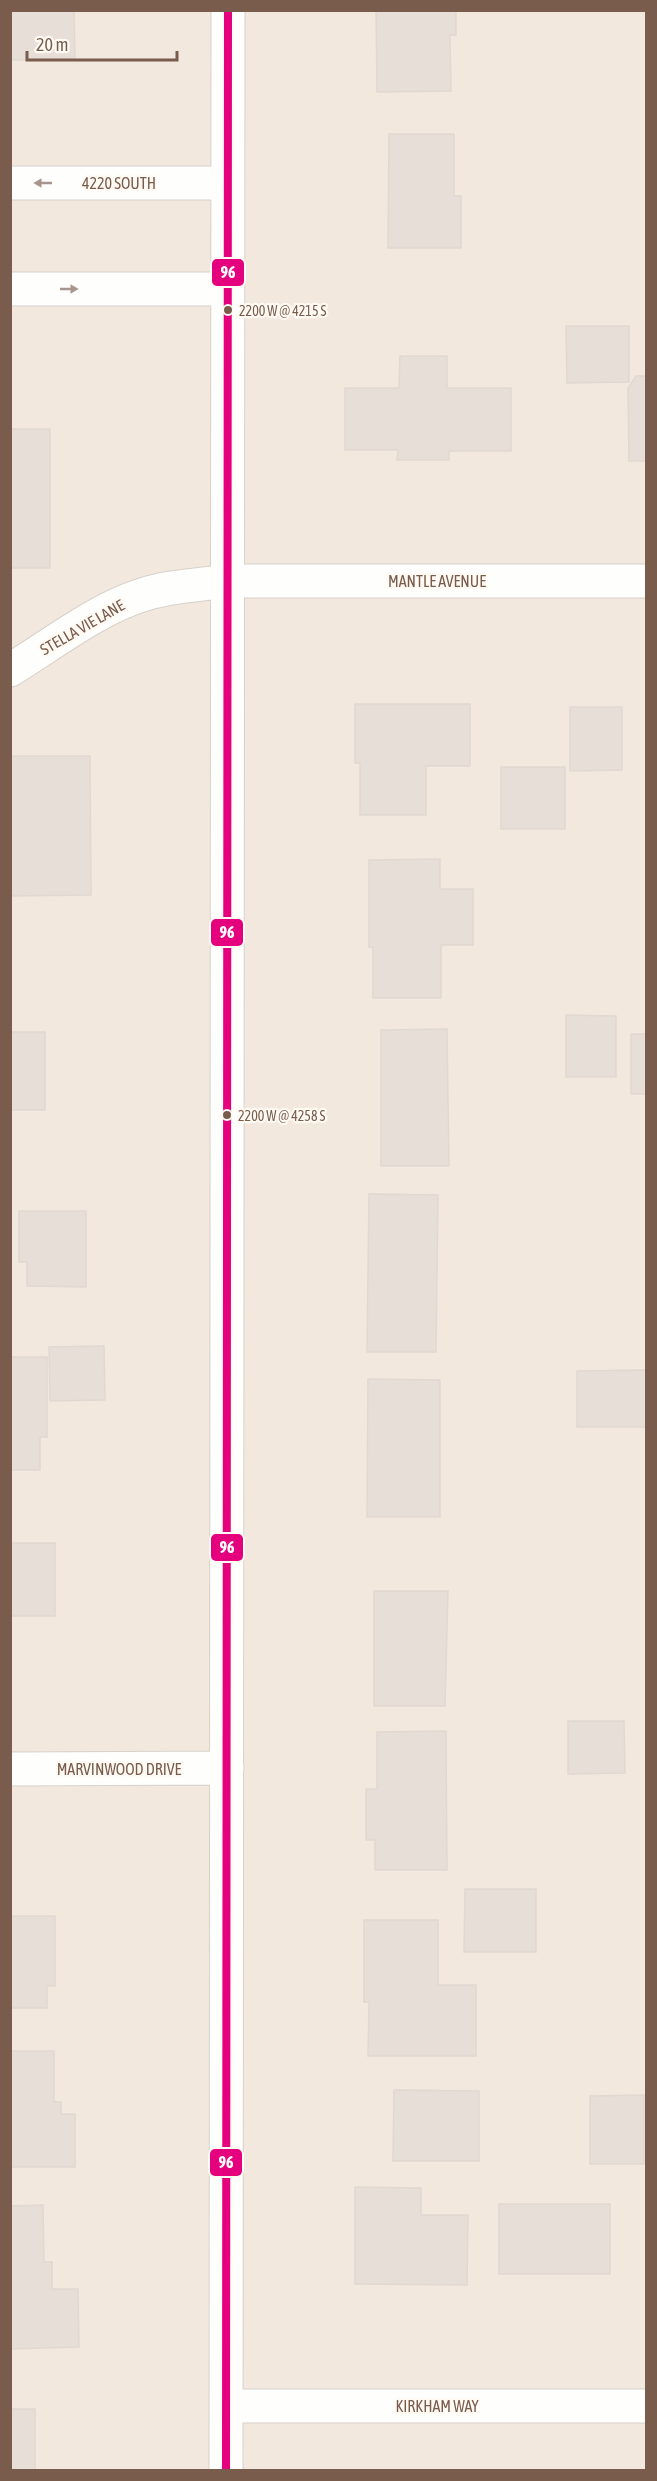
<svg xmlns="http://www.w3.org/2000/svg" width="657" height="2481" font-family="'Asap Condensed',sans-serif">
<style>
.residential{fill:#f2e8de}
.building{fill:#e6ded7;stroke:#e2d8d2;stroke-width:1.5}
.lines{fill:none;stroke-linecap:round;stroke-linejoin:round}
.minor-casing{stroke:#d7d1cb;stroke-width:35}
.minor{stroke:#fefefd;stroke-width:33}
.bus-1-casing{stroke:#fffaf3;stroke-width:12}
.bus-1{stroke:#e5007d;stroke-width:8}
.oneway{fill:#a8958b}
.bus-dot{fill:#7a5c4d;stroke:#fffaf3;stroke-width:2}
.labels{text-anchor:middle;stroke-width:4.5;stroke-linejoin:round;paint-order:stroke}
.bus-label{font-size:14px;fill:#7a5c4d;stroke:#fffaf3;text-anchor:start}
.street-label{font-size:16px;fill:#7a5c4d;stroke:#fffaf3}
.line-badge{stroke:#fffaf3;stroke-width:2}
.badge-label{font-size:16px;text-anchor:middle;font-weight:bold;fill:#fff}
</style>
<rect width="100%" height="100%" fill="#f9f5f0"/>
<!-- residential -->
<path class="residential" d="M11,11h635v2459h-635z"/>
<!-- building -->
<path class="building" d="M10,10h64l1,49 -65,1z
M376,10h80v25h-6l1,56 -74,1z
M389,134h65v62h7v52h-73z
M566,326h63v56l-62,1z
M400,356h47v32h64v63h-62v9h-52l1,-10h-53v-62h54z
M636,376h10v85h-17l-1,-73z
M10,429h40v139h-40z
M355,704h115v62h-44v49h-66v-52h-5z
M570,707h52v63l-52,1z
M10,756h80l1,139 -81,1z
M501,767h64v62h-64z
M440,859v30h33v56h-32v53h-68v-51h-4v-87z
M566,1015l50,1v61h-50z
M447,1029l2,137h-68v-136z
M10,1032h35v78h-35z
M631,1034h15v60h-15z
M369,1194l69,1 -2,157h-69z
M19,1211h67v76l-59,-1v-24h-8z
M104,1346l1,54 -55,1 -1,-54z
M10,1357h37v80h-7v33h-30z
M646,1370v57h-69v-56z
M368,1379l72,1v137h-73z
M10,1543h45v73h-45z
M374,1591h74l-3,115h-71z
M568,1721h56l1,52 -57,1z
M446,1731l1,139h-72v-30h-9v-51h11v-57z
M465,1889h71v63h-72z
M10,1916h45v70h-8v22h-37z
M364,1920h74v65h38v71h-108l1,-54h-5z
M10,2051h44v51h7v12h14v53h-65z
M394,2090l85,1v70h-86z
M644,2095v69h-54v-68z
M355,2187l66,1v27h47l-1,70 -112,-1z
M499,2204h111v70h-111z
M43,2205l1,57h8v27h26l1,58 -69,2v-143z
M10,2409h25v61h-25z"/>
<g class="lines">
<defs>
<path id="minor" d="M10,183h218
M10,289h217
M10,670c41,-25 87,-61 132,-75 27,-9 58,-10 86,-14h418
M10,1769l217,-1
M227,2406h419
M226,2470l2,-2460"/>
</defs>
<!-- minor casing -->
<use href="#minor" class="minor-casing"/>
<!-- minor -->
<use href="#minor" class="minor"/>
<defs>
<path id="bus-1" d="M226,2470l2,-2460"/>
</defs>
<!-- bus-1 casing -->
<use href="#bus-1" class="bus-1-casing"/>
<!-- bus-1 -->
<use href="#bus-1" class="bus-1"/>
</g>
<!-- one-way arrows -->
<defs><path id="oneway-solid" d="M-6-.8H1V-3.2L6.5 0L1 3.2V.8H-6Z" transform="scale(1.5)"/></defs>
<g class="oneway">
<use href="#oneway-solid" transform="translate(43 183) rotate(180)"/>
<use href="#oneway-solid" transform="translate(69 289)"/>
</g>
<!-- markers -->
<g class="bus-dot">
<circle cx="228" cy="310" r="5"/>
<circle cx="227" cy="1115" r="5"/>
</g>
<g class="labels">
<!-- bus labels -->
<g class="bus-label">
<text x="239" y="316">2200 W @ 4215 S</text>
<text x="238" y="1121">2200 W @ 4258 S</text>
</g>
<!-- street labels -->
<g class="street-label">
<text x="119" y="189">4220 SOUTH</text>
<text x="437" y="587">MANTLE AVENUE</text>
<text transform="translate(82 627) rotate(-30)" y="6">STELLA VIE LANE</text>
<text x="119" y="1775">MARVINWOOD DRIVE</text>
<text x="437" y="2412">KIRKHAM WAY</text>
</g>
</g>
<g class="line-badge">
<rect x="211" y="258" width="34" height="29" rx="6" fill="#e5007d"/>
<rect x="210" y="918" width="34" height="29" rx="6" fill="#e5007d"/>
<rect x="210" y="1533" width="34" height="29" rx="6" fill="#e5007d"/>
<rect x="209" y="2148" width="34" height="29" rx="6" fill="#e5007d"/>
</g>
<g class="badge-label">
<text x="228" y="278">96</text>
<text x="227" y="938">96</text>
<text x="227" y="1553">96</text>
<text x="226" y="2168">96</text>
</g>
<!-- border -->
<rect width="657" height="2481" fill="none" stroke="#7a5c4d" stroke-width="24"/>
<!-- scale -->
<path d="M27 51v9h150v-9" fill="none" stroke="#7a5c4d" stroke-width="3"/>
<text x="36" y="51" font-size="18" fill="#7a5c4d" stroke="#fffaf3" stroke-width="4.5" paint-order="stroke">20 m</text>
</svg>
